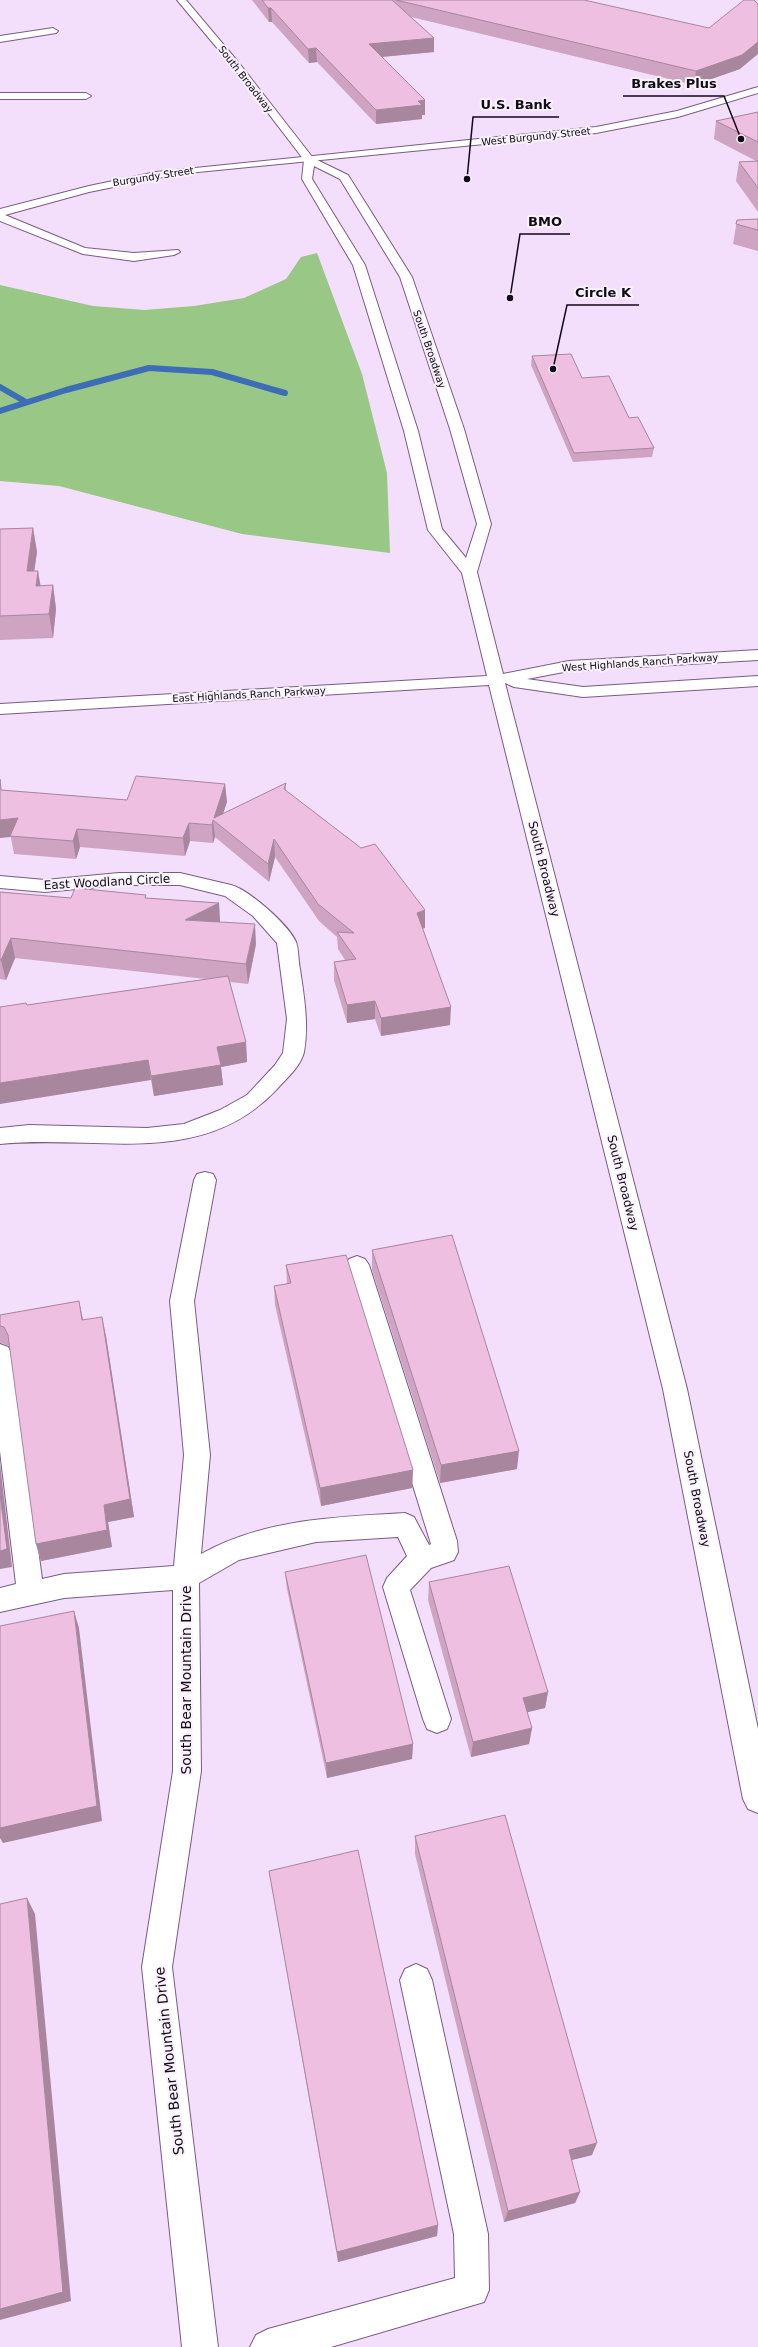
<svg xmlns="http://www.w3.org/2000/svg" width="758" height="2347" font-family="'DejaVu Sans',sans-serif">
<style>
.green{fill:#99c785}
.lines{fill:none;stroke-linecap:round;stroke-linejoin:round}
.stream{stroke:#3c6db6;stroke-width:6}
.minor-casing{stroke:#795c84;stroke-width:2}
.major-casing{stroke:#795c84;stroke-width:2}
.minor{fill:#fff;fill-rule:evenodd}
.major{fill:#fff;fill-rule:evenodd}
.wall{fill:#cea4c2}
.shaded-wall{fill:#a7869e}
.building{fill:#efbfe1;stroke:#a7869e}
.labels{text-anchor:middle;stroke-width:4;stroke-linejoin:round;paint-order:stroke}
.far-street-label{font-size:10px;fill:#130817;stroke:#f8f2fb}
.street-label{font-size:12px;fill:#130817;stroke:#f8f2fb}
.near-street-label{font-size:14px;fill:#130817;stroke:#f8f2fb}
.leader{fill:none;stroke:#130817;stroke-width:1.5}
.callout-dot{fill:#130817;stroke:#f8f2fb;stroke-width:1.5}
.callout-label{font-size:13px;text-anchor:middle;font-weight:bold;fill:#130817;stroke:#f8f2fb;stroke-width:4;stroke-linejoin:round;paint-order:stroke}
</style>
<rect width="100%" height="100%" fill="#f3dffb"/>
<!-- green -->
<path class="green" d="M317,253l45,121 25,99 3,80 -148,-19 -183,-48 -59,-5v-196l93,21 52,4 49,-4 50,-8 42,-19 15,-22z"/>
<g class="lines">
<!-- stream -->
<path class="stream" d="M0,387l26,15
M0,411l66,-21 83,-22 63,4 73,21"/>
<defs>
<path id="minor" d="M53,28l5,3 -2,2 -56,9v-6z
M758,87v6l-80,24 -82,16 -418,41 -89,18 -84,23 80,33 49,5 44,-3 2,2 -6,3 -40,6 -51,-7 -83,-33v-12l89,-23 67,-14 440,-45 81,-16z
M0,93h86l5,3 -5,3h-86z
M119,873h61l51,12c17,4 58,40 65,57 3,8 2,18 4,27 4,28 9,55 4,83 -3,14 -18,27 -27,37 -75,81 -181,45 -277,55v-16l29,-3 118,3 37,-4 36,-14 27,-15 28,-30 8,-12 4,-34 -10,-76 -24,-27 -28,-20 -45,-11h-61l-74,7 -45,-4v-12l45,4z
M205,1172l8,2 3,6 -22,121 16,154 -9,99c62,-35 135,-37 204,-41l9,4 15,28 2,-1 -86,-279 4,-6 8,-3 8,3 4,6 88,276 1,11 -4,8 -23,8 -21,22 41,129 -4,10 -10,4 -10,-4 -4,-10 -40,-132 4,-9 20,-22 -9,-19 -82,5 -77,18 -40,23 2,188 -29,196 46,380h-36l-40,-380 31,-196v-181l-109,8 -64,14v-24l16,-4 -16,-133v-107l8,3 4,7 30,225 22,-5 110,-8 10,-111 -14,-154 24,-121 3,-6z
M416,1964l11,5 5,11 56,254 1,56 -5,12 -153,45h-81l6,-12 12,-6 187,-51 -1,-44 -54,-254 5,-11z"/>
<path id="major" d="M177,0h9l53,63 74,95 35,17 64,102 52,152 27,95 -14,48 26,102 66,-13 189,-11v10l-189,11 -42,8 56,8 175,-11v10l-175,11 -69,-10 -9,-4 182,706 71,340v84l-10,-4 -5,-10 -80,-410 -174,-704 -489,29v-10l487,-28 -25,-103 -34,-43 -24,-99 -51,-166 -51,-86 2,-19 -71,-93zM314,166l26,13 60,98 50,152 27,95 -11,34 -24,-29 -24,-98 -53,-166 -53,-86z"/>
</defs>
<!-- minor casing -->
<use href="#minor" class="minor-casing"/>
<!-- major casing -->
<use href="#major" class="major-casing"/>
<!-- minor -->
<use href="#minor" class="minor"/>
<!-- major -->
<use href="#major" class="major"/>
</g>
<!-- wall -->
<path class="wall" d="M252,0h332l156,69 -46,16 -283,-68 23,21v14l-52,5 43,43v15h-3v4l-46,5 -59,-62 -8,1 -37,-41h-3z
M758,112v100l-22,-31 3,-19 17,-1 -42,-22 2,-18z
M758,219v32l-25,-7 4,-24z
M532,356l50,22 47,40 25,30 -2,9 -79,5 -42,-97z
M33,528l4,24 -3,19 6,15 13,-1 3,24 -3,29 -53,2v-111z
M286,783v8l139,119v18l-3,1 28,96 -69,11 -6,-17 -28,4 -13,-43v-18l11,-2 -7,-11 -1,-12 -18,-16 -44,-64 -6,25 -54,-45 -2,6 -23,-2 -5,15 -105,-9 -4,12 -62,-5 -12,-64 125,10 98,-16 2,18 -4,12z
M0,892l71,6h76l72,5 1,19 36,22 -8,40 -18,-2 16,60 1,20 -26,5 2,18 -69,11 -3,-16 -124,-75 179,-26 -191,-21 -9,22 -6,-1z
M372,1250l145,219 -77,14 -68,-213z
M286,1265l127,205 -1,18 -91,18 -46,-201 -1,-19 13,-2z
M79,1301l4,19 23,16 28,181 -26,5 4,25 -71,14 -5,-17 -26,-197 -1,-1 -8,-3h-1v-28z
M285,1572l128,172 -1,15 -85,19 -40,-189z
M429,1582l119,110 -3,16 -18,4 5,16 -3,16 -58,13 -43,-157z
M415,1836l177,319 -21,5 9,32 -5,11 -71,19 -89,-368z
M269,1871l169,354 -1,11 -99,26z"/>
<!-- shaded-wall -->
<path class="shaded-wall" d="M268,8h3l1,14h-3z
M434,38v14l-65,6v-14z
M758,42v12l-18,15 -46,16 2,-14z
M316,48l1,14 -8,1 -1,-14z
M425,100v15h-3v4l-46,5v-14l42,-9z
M33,528l4,24 -6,42 -4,-23z
M38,571l4,23 -6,-8z
M53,585l3,24 -3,29 -4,-24z
M225,784l2,18 -8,23 -5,-7z
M18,818l-7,19 -11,1v-18z
M213,820l2,17 -2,6 -1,-18z
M189,823l1,18 -5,15 -2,-18z
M77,829l3,18 -4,12 -3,-18z
M274,839l1,18 -6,25 -1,-18z
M219,903l1,19 -35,-2z
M425,910v18l-9,2 1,-17z
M255,924l1,20 -8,40 -2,-20z
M11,938l4,20 -9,22 -5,-20z
M375,1001v18l-28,4v-18z
M451,1007l-1,18 -69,11v-18z
M246,1042l1,20 -26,5 2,18 -69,11 -3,-20 66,-29z
M148,1060l3,20 -151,24v-21z
M79,1301l4,19h-1z
M102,1317l4,19 28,181 -26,5 4,25 -71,14 -5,-17 68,-39z
M519,1451l-2,18 -77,14 1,-18z
M0,1463l12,104 -12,2z
M413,1470l-1,18 -91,18 -1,-18z
M74,1611l5,17 23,193 -99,22 -3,-5v-10z
M548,1692l-3,16 -25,6 3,-16z
M532,1728l-3,16 -58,13 2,-15z
M413,1744l-1,15 -85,19 -1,-15z
M27,1898l8,16 36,387 -71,19v-11z
M597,2143l-5,12 -28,7 5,-12z
M580,2192l-5,11 -71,19 4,-11z
M438,2225l-1,11 -99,26 -1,-10z"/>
<!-- building -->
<path class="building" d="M262,0h130l42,38 -65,6 56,56 -7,1 4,4 -46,5 -60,-62 -8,1 -37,-41h-3z
M396,0h188l125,28 35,-28h10l4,4v38l-16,13 -46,16z
M758,112v30l-42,-21z
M758,161v27l-19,-26z
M758,219v11l-22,-6 1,-4z
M571,354l11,24 27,-2 20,42 9,-1 16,31 -80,5 -42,-97z
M33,528l-6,43h11l-2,15 17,-1 -4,29 -49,2v-87z
M136,776l89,8 -11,34 72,-35 -2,6 77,59 14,-4 50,66 -8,3 34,94 -70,11 -6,-17 -28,4 -13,-43 22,-3 -19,-27 17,1 -36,-29 -44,-65 -6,25 -55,-44 -1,5 -23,-2 -6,15 -106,-9 -4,12 -63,-5 8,-18 -18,2v-41l1,11 126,10z
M75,888l71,7 -1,3 74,5 -34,17 70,4 -9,40 -235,-26 -10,22h-1v-68l71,6z
M228,976l18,66 -29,5 4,18 -70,11 -3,-16 -148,23v-76l26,-4 1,2z
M452,1235l67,216 -78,14 -69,-215z
M346,1255l67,215 -93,18 -46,-202 17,-3 -5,-18z
M79,1301l3,19 20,-3 28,182 -26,6 3,25 -71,14 -28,-209 -4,-8 -4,-1v-11z
M0,1494l7,55 -7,2z
M366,1555l47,189 -87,19 -41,-191z
M509,1566l39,126 -25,6 9,30 -59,14 -44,-160z
M74,1611l23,195 -97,22v-202z
M505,1815l92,328 -28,7 11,42 -72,19 -93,-375z
M358,1850l80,375 -101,27 -68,-381z
M27,1898l36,394 -63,17v-405z"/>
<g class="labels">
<!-- far-street labels -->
<g class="far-street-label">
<text transform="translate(246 79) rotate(52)" y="4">South Broadway</text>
<text transform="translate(536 136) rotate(-6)" y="4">West Burgundy Street</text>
<text transform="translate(153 176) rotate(-9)" y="4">Burgundy Street</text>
<text transform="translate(430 349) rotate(71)" y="4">South Broadway</text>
<text transform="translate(640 662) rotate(-4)" y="4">West Highlands Ranch Parkway</text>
<text transform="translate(249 694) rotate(-3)" y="4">East Highlands Ranch Parkway</text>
</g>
<!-- street labels -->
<g class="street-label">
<text transform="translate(544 869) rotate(76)" y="4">South Broadway</text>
<text transform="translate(107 882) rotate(-3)" y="4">East Woodland Circle</text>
<text transform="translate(623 1183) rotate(76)" y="4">South Broadway</text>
<text transform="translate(697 1499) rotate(79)" y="4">South Broadway</text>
</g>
<!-- near-street labels -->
<g class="near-street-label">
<text transform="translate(186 1680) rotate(-90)" y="5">South Bear Mountain Drive</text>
<text transform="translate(169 2061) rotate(-96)" y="5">South Bear Mountain Drive</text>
</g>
</g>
<!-- callouts -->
<path class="leader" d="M741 139L724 96H623M467 179L473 117H559M510 298L520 234H570M553 369L567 305H639"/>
<g class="callout-dot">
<circle cx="741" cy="139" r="4"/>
<circle cx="467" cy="179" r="4"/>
<circle cx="510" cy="298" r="4"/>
<circle cx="553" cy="369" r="4"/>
</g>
<g class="callout-label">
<text x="674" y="88">Brakes Plus</text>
<text x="516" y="109">U.S. Bank</text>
<text x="545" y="226">BMO</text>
<text x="603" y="297">Circle K</text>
</g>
</svg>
